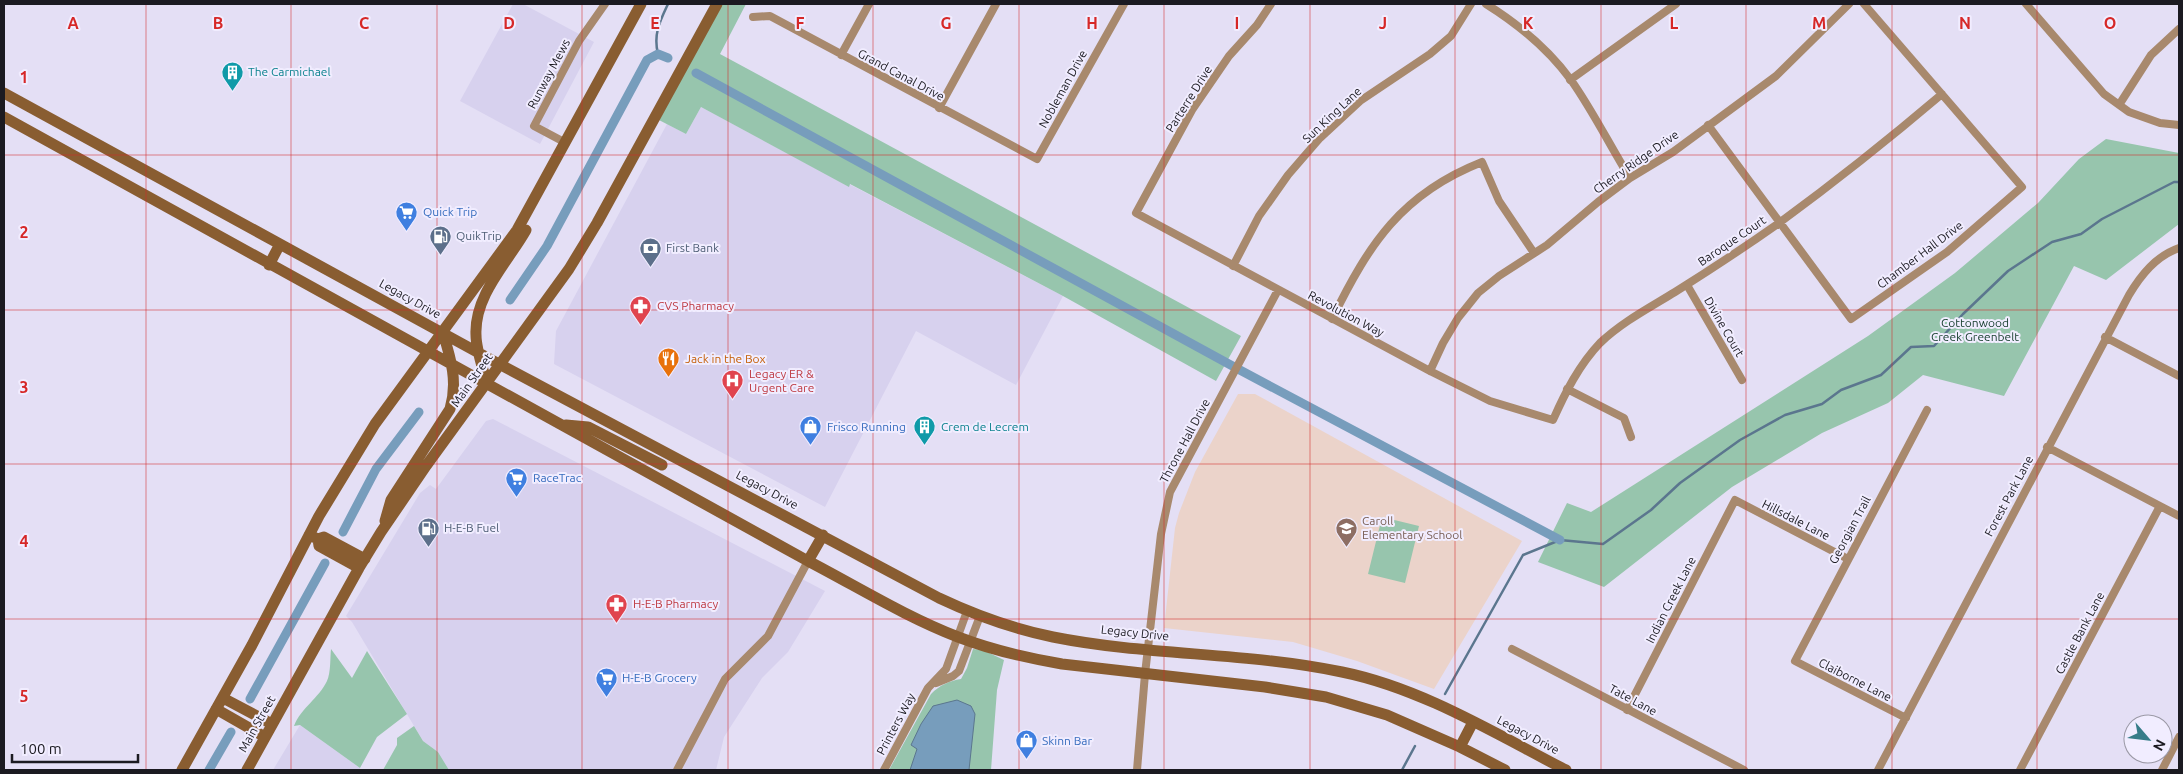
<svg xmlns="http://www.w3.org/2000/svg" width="2183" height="774" font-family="Ubuntu,sans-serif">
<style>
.built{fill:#d7d1ee}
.education{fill:#ebd3ca}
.green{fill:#97c5ad}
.water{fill:#779dbc;stroke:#5b768e}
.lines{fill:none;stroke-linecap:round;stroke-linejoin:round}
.stream{stroke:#5b768e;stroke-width:2.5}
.canal{stroke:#779dbc;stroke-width:9}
.minor{stroke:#a8896d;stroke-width:8}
.secondary{stroke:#895d31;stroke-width:11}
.grid{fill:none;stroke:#d62828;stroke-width:1;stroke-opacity:0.55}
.labels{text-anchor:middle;stroke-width:4;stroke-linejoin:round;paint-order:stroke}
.culture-label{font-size:12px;fill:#0d838f;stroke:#f1edff;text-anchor:start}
.street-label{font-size:12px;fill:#1b1a21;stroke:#f1edff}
.shop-label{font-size:12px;fill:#366cbe;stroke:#f1edff;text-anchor:start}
.service-label{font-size:12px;fill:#4e5e75;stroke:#f1edff;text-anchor:start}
.health-label{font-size:12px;fill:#be3a42;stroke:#f1edff;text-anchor:start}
.park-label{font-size:12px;fill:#143c2b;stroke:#f1edff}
.food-label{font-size:12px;fill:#c56008;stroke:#f1edff;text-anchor:start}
.education-label{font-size:12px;fill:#785e54;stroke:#f1edff;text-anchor:start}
.grid-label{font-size:16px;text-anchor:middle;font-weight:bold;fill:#d62828;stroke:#f1edff;stroke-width:4;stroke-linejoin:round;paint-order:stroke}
</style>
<rect width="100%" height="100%" fill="#e4dff5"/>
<!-- built -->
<path class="built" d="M513,4h10l71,38 -54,102 -80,-43z
M701,107l147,79 1,-2 214,112 -47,89 -100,-54 -91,176 -271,-143 2,-33 111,-207 19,10z
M493,419l332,172 -37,61 -26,26 -38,59 -8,33h-267l-11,-18 -15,-11 -71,-119 -6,-6 74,-123 10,-8 6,4 50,-68z
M300,725l60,43v2h-87z"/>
<!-- education -->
<path class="education" d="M1238,394h17l267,147 -88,148 -77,-28 -64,-19 -129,-14 11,-100 4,-15 16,-41z"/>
<!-- green -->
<path class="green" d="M720,4h26l-26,50 521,282 -25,45 -153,-85 -213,-112 -1,3 -148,-80 -15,27 -29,-15z
M2106,139l73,14v71l-73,56 -32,-14 -70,130 -81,-21 -35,28 -66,30 -90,54 -128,100 -66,-25 29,-59 24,9 277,-176 87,-63 83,-70 41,-44z
M1382,517l37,9 -14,57 -37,-9z
M331,649l21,29 15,-27 40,63 -30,23 -17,31 -60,-43 -6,1c7,-18 25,-28 33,-45 4,-9 3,-23 4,-32z
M973,649l10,1 21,10 -7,30 -6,80h-102l42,-76c9,-9 18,-13 30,-15l6,-11z
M414,726l9,15 15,11 11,18h-66l14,-25v-7z"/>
<!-- water -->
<path class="water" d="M957,700l14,6 4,8 -6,56h-59l7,-21 -6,-4 10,-21 12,-18z"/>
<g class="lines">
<!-- stream -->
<path class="stream" d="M658,54c-5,-20 2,-33 10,-50
M1445,694l78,-139 37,-15 43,4 48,-34 29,-27 60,-43 45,-25 37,-11 19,-14 40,-15 30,-28 23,-1 29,-32 45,-43 44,-29 29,-8 21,-15 72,-37h5
M1402,770l13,-24"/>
<!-- canal -->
<path class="canal" d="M696,73l542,296 322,171
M510,300l37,-54 100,-186 11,-6 10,4
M343,532l33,-63 43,-57
M250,699l75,-136
M209,770l22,-38"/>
<!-- minor -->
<path class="minor" d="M1271,4l-14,21 -28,31 -37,54 -56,103 294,158 60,30 63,19c12,-27 26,-55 47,-77 22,-21 49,-35 75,-51 35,-22 70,-45 104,-69 56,-41 110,-84 163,-129
M1486,4c32,20 63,46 85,76 22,31 39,66 59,98
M2026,4l78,90 25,18 31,11 19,2
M753,17l17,-1 267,143 87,-155
M841,55l28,-51
M1570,80l106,-76
M2119,105l32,-50 28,-26
M939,108l57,-104
M1708,125l143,194 96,-67 75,-65 -158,-183
M566,143l-32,-17 45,-85 26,-37
M1233,266l26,-50 29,-41 32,-37 40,-37 70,-47 21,-18 20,-32
M1687,285l55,95
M1332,319c37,-75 69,-125 150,-157l17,39 35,52
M2105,337l74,39
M1430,371l13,-28 15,-25 20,-25 21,-17 48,-31 51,-43 32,-24 43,-26 103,-76 73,-72
M1567,389l57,29 7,19
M2047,447l132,69
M1512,649l232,121
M936,683l17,-7 6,-5 21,-55
M1627,710l108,-210 113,59
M1906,718l-111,-57 132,-251
M677,770l48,-91 43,-43 40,-75
M884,770l44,-82 18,-19 21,-58
M1137,770l8,-96 16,-140 9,-42 108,-202
M1878,770l251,-475c12,-20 27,-39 50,-47
M2020,770l140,-264
M2162,770l17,-33"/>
<!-- secondary -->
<path class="secondary" d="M4,93l495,271 440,234c36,17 75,31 114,39 95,19 194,15 289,35 79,16 152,61 224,98
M4,117l804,444c50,26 98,56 150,76 34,13 68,21 104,27l203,23 61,10 61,18 73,32 45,23
M269,265l11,-21
M487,384c-4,-16 -11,-34 -11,-49 -2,-40 32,-73 50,-105
M566,425l22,2 74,38
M385,521l6,-21 59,-91c8,-27 1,-50 -7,-76
M309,535l9,4 6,-2 41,22
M318,539l1,7 40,22
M808,561l15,-26
M223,698l49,26
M216,709l49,28
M1460,747l13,-25
M182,770l70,-125 67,-129 56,-92 142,-194 124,-226
M247,770l112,-202 22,-36 45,-66 143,-197 28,-46 120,-219"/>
</g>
<!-- grid -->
<path class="grid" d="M146,4v766M291,4v766M437,4v766M582,4v766M728,4v766M873,4v766M1019,4v766M1164,4v766M1310,4v766M1455,4v766M1601,4v766M1746,4v766M1892,4v766M2037,4v766M4,155h2175M4,310h2175M4,464h2175M4,619h2175"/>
<!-- icons -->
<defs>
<symbol id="building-pin" viewBox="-11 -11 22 30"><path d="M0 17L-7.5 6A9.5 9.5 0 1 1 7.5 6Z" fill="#0f9aa8" stroke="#f1edff"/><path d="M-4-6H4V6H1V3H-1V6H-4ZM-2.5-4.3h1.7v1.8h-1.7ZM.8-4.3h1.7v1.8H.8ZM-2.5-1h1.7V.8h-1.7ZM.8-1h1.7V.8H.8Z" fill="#fff"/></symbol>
<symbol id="supermarket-pin" viewBox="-11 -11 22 30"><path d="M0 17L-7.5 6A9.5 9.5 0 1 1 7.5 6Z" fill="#3f7fe0" stroke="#f1edff"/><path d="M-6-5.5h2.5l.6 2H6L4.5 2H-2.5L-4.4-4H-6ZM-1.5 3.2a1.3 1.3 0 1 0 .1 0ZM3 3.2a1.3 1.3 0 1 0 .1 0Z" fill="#fff"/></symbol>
<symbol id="fuel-pin" viewBox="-11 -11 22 30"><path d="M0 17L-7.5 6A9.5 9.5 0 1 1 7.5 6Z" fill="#5c6f8a" stroke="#f1edff"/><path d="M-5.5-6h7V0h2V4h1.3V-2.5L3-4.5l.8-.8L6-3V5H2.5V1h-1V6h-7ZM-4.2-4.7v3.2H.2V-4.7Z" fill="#fff"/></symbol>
<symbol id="bank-pin" viewBox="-11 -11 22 30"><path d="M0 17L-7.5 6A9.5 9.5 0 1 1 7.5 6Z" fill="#5c6f8a" stroke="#f1edff"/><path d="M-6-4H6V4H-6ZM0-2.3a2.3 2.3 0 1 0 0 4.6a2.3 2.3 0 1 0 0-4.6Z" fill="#fff"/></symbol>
<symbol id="pharmacy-pin" viewBox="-11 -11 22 30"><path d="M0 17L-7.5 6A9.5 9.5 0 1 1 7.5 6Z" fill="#e0444e" stroke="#f1edff"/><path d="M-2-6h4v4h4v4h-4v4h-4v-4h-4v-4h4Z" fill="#fff"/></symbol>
<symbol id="restaurant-pin" viewBox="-11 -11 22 30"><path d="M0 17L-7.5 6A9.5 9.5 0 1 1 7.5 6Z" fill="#e8710a" stroke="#f1edff"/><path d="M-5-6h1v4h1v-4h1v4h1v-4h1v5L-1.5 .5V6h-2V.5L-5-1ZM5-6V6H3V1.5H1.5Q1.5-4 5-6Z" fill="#fff"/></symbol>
<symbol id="hospital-pin" viewBox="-11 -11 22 30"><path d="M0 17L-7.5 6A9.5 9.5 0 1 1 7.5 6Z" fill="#e0444e" stroke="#f1edff"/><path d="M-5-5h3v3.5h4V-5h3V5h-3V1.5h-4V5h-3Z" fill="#fff"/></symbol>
<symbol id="shop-pin" viewBox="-11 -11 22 30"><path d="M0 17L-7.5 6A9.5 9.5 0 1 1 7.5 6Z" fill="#3f7fe0" stroke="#f1edff"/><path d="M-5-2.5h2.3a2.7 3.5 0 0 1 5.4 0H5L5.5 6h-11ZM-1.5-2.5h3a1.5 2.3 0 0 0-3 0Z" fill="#fff"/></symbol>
<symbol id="school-pin" viewBox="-11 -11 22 30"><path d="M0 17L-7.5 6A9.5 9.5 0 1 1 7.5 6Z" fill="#8d6e63" stroke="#f1edff"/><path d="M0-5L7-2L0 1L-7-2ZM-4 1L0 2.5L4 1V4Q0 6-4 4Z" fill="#fff"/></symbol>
</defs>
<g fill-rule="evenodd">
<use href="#building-pin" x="220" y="60" width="25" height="34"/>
<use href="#supermarket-pin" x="394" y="200" width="25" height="34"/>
<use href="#fuel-pin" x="428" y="224" width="25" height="34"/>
<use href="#bank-pin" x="638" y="236" width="25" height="34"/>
<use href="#pharmacy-pin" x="628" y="294" width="25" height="34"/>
<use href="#restaurant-pin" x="656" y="346" width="25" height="34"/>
<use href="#hospital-pin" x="720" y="368" width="25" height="34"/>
<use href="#shop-pin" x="798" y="414" width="25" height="34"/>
<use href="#building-pin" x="912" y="414" width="25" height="34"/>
<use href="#supermarket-pin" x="504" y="466" width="25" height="34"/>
<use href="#fuel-pin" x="416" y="516" width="25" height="34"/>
<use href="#school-pin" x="1334" y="516" width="25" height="34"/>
<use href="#pharmacy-pin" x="604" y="592" width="25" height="34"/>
<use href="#supermarket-pin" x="594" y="666" width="25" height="34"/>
<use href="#shop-pin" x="1014" y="728" width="25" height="34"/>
</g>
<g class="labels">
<!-- culture labels -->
<g class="culture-label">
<text x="248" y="76">The Carmichael</text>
<text x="941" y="431">Crem de Lecrem</text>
</g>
<!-- street labels -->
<g class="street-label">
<text transform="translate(549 74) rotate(-62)" y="4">Runway Mews</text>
<text transform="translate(901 75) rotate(28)" y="4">Grand Canal Drive</text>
<text transform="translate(1063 89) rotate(-61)" y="4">Nobleman Drive</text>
<text transform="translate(1189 99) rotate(-58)" y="4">Parterre Drive</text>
<text transform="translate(1332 115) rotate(-43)" y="4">Sun King Lane</text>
<text transform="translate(1636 162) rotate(-35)" y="4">Cherry Ridge Drive</text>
<text transform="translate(1732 241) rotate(-34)" y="4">Baroque Court</text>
<text transform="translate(1920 255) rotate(-37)" y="4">Chamber Hall Drive</text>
<text transform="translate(410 299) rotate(29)" y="4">Legacy Drive</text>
<text transform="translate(1346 314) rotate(28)" y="4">Revolution Way</text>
<text transform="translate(1724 327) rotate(60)" y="4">Divine Court</text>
<text transform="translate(472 380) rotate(-55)" y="4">Main Street</text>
<text transform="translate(1185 441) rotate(-62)" y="4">Throne Hall Drive</text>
<text transform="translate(767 490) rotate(28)" y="4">Legacy Drive</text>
<text transform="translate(2009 496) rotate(-62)" y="4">Forest Park Lane</text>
<text transform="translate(1796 520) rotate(27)" y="4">Hillsdale Lane</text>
<text transform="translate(1850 530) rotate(-62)" y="4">Georgian Trail</text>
<text transform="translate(1671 600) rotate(-63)" y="4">Indian Creek Lane</text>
<text transform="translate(1135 633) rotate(6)" y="4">Legacy Drive</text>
<text transform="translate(2080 633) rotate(-62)" y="4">Castle Bank Lane</text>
<text transform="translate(1855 680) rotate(27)" y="4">Claiborne Lane</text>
<text transform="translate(1633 700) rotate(28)" y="4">Tate Lane</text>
<text transform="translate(257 724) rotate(-61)" y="4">Main Street</text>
<text transform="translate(896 724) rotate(-62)" y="4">Printers Way</text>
<text transform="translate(1528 735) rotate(28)" y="4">Legacy Drive</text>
</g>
<!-- shop labels -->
<g class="shop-label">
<text x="423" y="216">Quick Trip</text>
<text x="827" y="431">Frisco Running</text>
<text x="533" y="482">RaceTrac</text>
<text x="622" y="682">H-E-B Grocery</text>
<text x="1042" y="745">Skinn Bar</text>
</g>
<!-- service labels -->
<g class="service-label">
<text x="456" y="240">QuikTrip</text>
<text x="666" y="252">First Bank</text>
<text x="444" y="532">H-E-B Fuel</text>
</g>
<!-- health labels -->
<g class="health-label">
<text x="657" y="310">CVS Pharmacy</text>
<text x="749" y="378">Legacy ER &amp;<tspan x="749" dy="14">Urgent Care</tspan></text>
<text x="633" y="608">H-E-B Pharmacy</text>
</g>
<!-- park labels -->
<g class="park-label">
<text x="1975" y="327">Cottonwood<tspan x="1975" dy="14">Creek Greenbelt</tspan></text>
</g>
<!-- food labels -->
<g class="food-label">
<text x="685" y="363">Jack in the Box</text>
</g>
<!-- education labels -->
<g class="education-label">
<text x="1362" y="525">Caroll<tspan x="1362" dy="14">Elementary School</tspan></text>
</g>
</g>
<g class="grid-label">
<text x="73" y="29">A</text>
<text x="218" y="29">B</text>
<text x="364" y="29">C</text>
<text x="509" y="29">D</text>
<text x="655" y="29">E</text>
<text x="800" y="29">F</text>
<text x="946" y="29">G</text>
<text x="1092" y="29">H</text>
<text x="1237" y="29">I</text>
<text x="1383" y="29">J</text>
<text x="1528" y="29">K</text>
<text x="1674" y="29">L</text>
<text x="1819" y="29">M</text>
<text x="1965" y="29">N</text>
<text x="2110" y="29">O</text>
<text x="24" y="83">1</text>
<text x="24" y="238">2</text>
<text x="24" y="393">3</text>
<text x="24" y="547">4</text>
<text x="24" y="702">5</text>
</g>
<!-- border -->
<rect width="2183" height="774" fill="none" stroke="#1b1a21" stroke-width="10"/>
<!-- north arrow -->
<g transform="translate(2148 739) rotate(118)"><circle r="24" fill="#f1edff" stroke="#9b99a6"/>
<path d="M0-4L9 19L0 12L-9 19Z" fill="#377d89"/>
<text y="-8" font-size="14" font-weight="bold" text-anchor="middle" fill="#1b1a21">N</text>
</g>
<!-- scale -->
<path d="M12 754v8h126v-8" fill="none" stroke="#1b1a21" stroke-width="2.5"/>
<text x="20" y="754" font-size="15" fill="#1b1a21" stroke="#f1edff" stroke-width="4" paint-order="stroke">100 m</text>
</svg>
